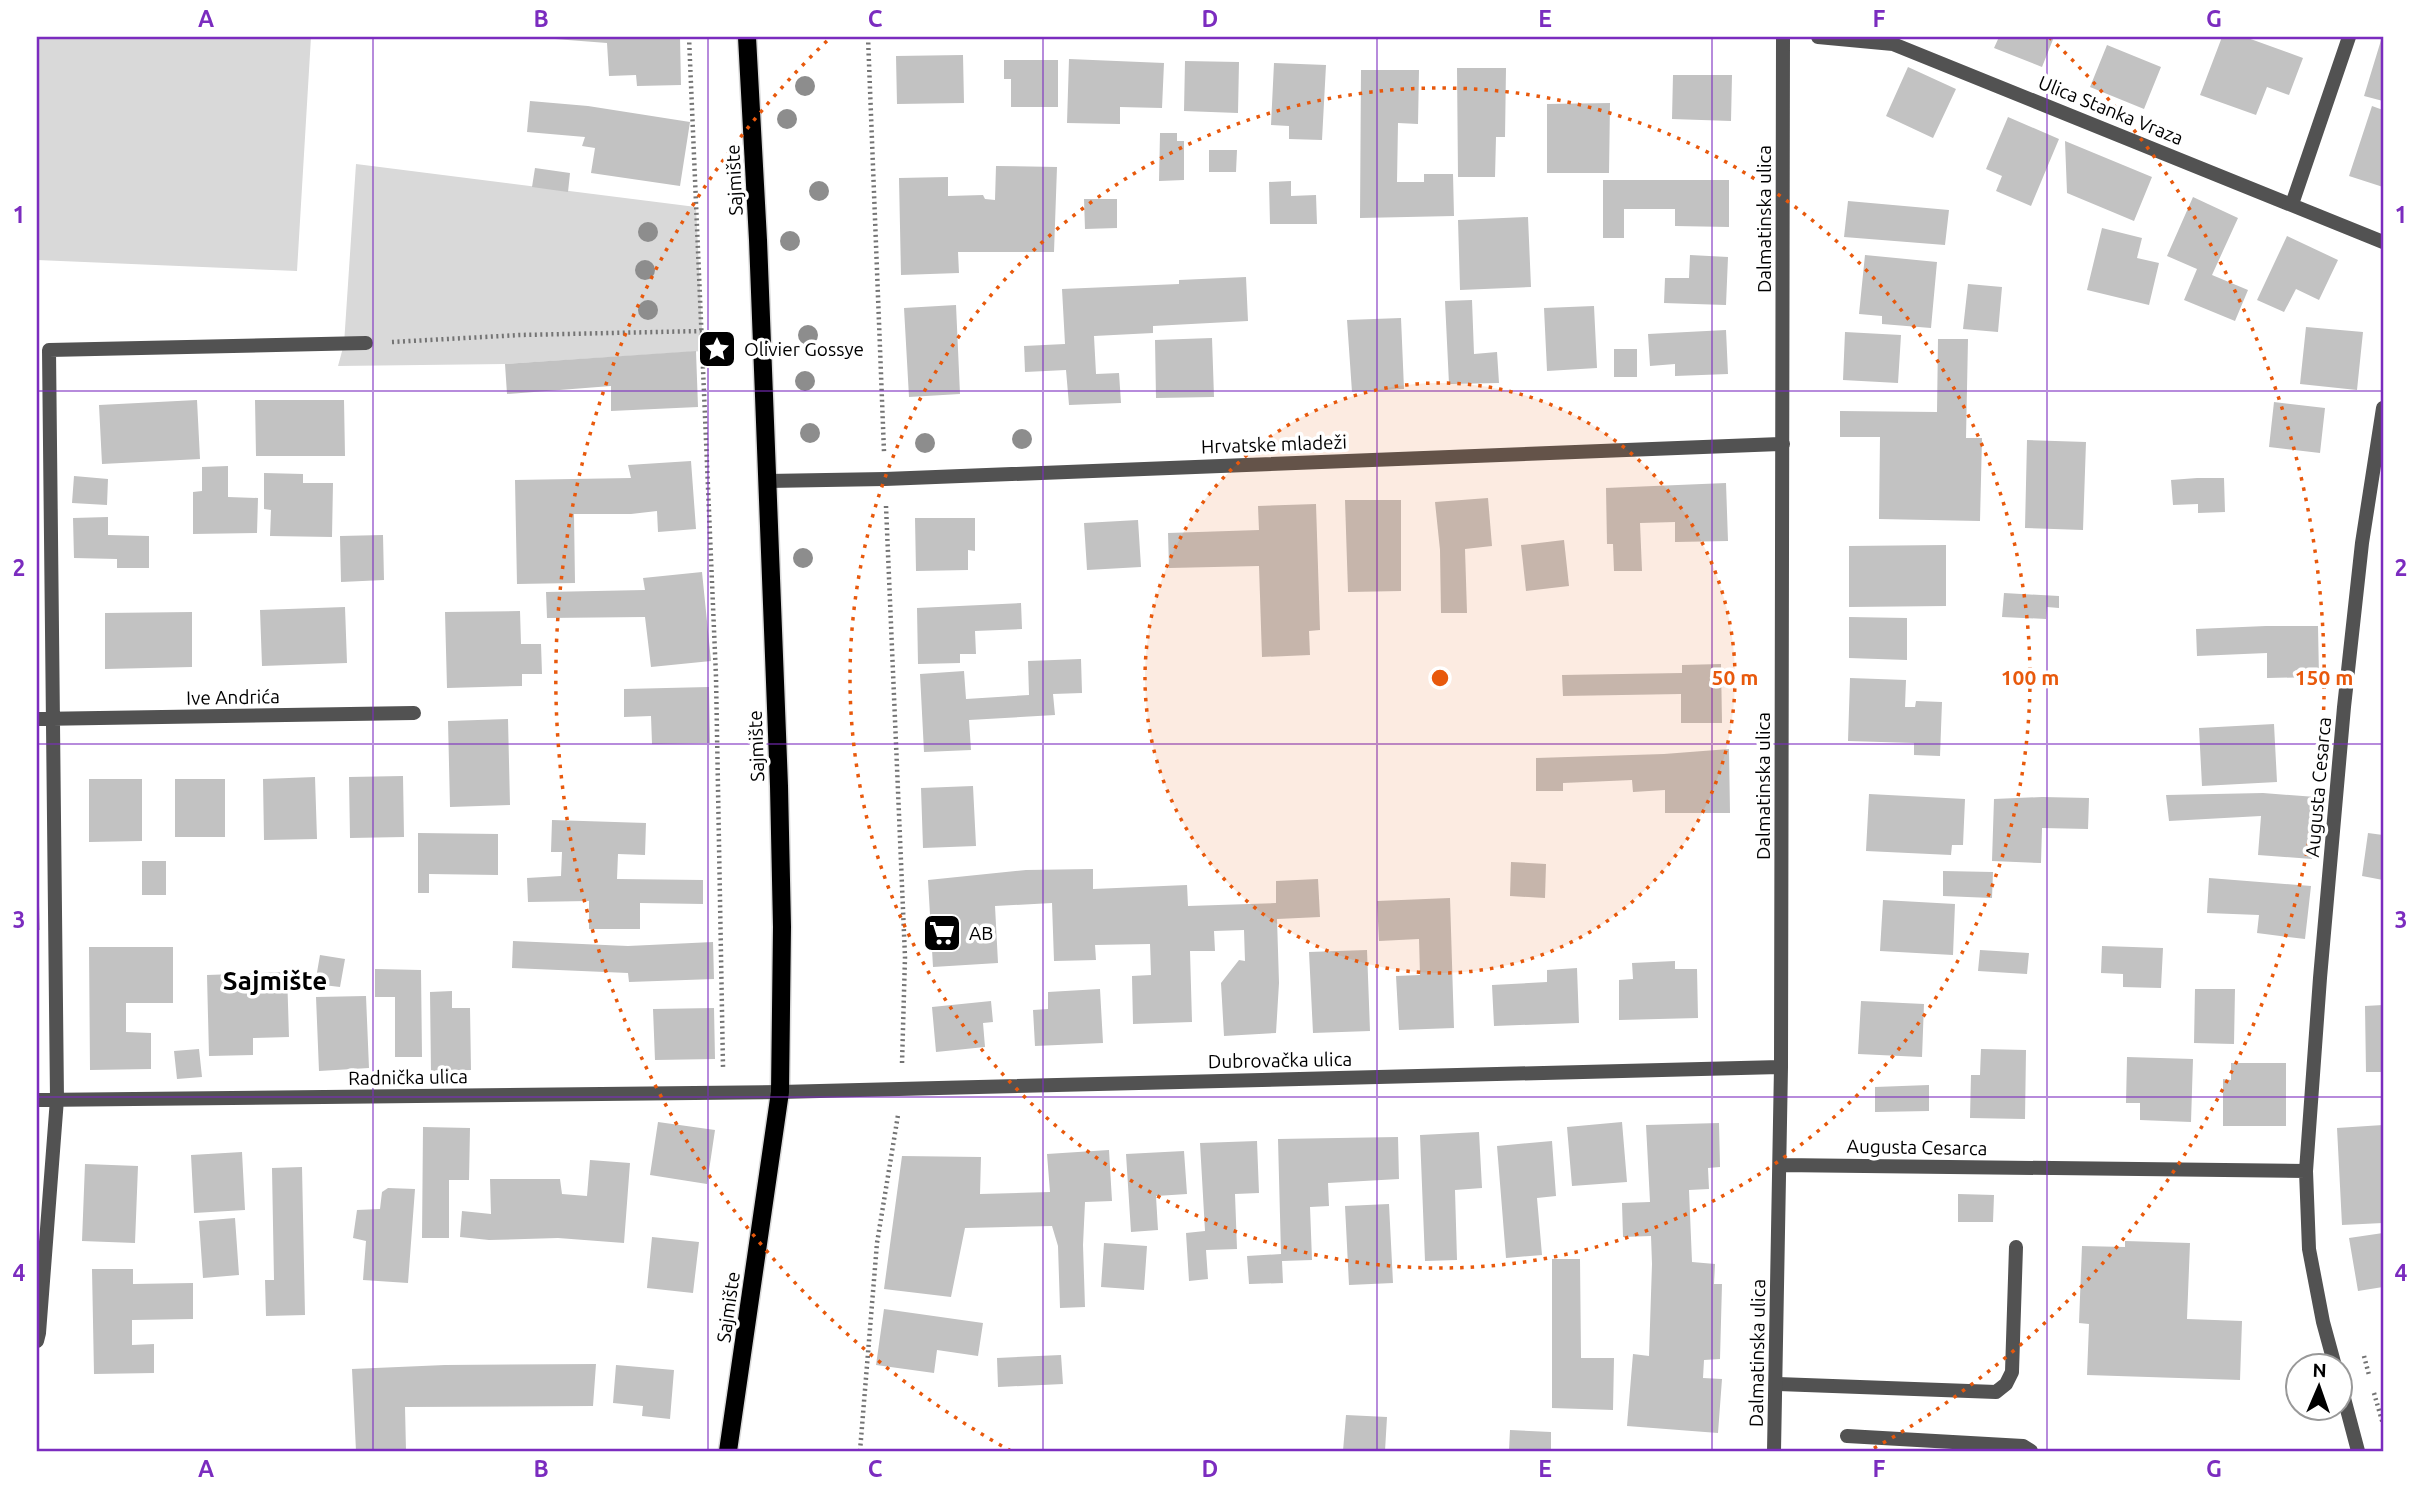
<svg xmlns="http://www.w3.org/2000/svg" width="2420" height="1488" font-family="Ubuntu,sans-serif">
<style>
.green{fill:#d9d9d9}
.building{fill:#c2c2c2}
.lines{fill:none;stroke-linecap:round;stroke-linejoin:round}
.primary-casing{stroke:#dbdbdb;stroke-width:21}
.path{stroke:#747474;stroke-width:4.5;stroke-dasharray:2 3.5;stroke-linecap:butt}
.lane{stroke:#525252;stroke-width:14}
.street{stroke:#525252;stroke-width:14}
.primary{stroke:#000;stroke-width:18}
.tree{fill:#8d8d8d}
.grid{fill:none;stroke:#7b2cbf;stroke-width:2;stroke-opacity:0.55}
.ring{fill:none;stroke:#e8590c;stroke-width:3.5;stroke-dasharray:3.5 7}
.labels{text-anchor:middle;stroke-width:7;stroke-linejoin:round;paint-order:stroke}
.street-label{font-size:19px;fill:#000;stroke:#fff}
.poi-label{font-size:19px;fill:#000;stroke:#fff;text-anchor:start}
.district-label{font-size:26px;font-weight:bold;fill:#000;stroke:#fff}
.centre{fill:#e8590c;stroke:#fff;stroke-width:3.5}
.ring-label{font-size:21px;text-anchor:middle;font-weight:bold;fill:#e8590c;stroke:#fff;stroke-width:7;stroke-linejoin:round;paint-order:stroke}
.neatline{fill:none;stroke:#7b2cbf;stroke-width:2.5}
.grid-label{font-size:23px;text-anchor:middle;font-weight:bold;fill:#7b2cbf}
</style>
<rect width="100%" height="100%" fill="#fff"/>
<!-- green -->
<path class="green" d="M37,37h274l-14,234 -260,-11z
M356,164l340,43 7,144 -198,13 -167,2 6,-22z"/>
<!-- building -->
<path class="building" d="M555,37h125l1,48 -44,1 -1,-11 -27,1 -2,-33 -52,-4z
M1999,37h55l-12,30 -48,-19z
M2222,37h23l58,21 -14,37 -22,-8 -11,28 -56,-20z
M2382,37h1v64l-19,-5z
M2107,45l54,22 -17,42 -54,-22z
M963,55l1,48 -67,1 -1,-48z
M1069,59l95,4 -2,45 -42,-1v17l-53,-1z
M1004,60h54v47h-47v-28h-7z
M1185,61l54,1 -1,51 -54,-2z
M1274,63l52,2 -4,75 -33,-1v-13l-18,-1z
M1908,67l48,22 -23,49 -47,-22z
M1457,68h49l-1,69h-9l-1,40h-37z
M1361,70h58l-1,54 -20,-1 -1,59h27v-8h29l1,42 -94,2z
M1673,75h59l-1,46 -59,-2z
M530,101l58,5 102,16 -10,64 -89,-13 4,-25 -13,-2 3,-9 -58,-5z
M1610,103l-1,70h-62v-69z
M2372,106l11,4v77l-34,-11z
M2008,117l51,22 -28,67 -35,-15 6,-15 -16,-7z
M1160,133h17v8h7v39l-25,1z
M2065,141l87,36 -18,44 -67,-28z
M1209,150h28l-1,22h-27z
M996,166l61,1 -3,85h-96l1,21 -58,2 -2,-97 49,-1v19l35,-1 2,4 10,1z
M535,168l35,5 -2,19 -36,-5z
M1603,180h126v47l-54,-1v-17h-51v29h-21z
M1291,181v15l25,-1 1,29h-47l-1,-42z
M2193,197l45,21 -26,57 36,15 -13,31 -51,-21 13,-31 -30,-13z
M1084,199h33v29l-32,1z
M1848,201l101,9 -4,35 -101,-8z
M1528,217l3,70 -71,3 -2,-70z
M2102,228l40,10 -5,20 22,5 -10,42 -62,-15z
M2287,236l51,24 -19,40 -23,-11 -12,23 -27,-12z
M1690,255l38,2 -2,48 -62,-2 1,-25h24z
M1865,255l72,7 -6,66 -49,-4v-8l-23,-2z
M1246,277l2,44 -95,5v7l-59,3 2,38 23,-1 2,30 -52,2 -3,-35 -41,2 -1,-26 41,-2 -3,-55 117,-5v-4z
M1968,284l34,3 -4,45 -35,-3z
M1472,300l2,54 23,-2 2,31 -50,1 -4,-83z
M956,305l4,89 -51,3 -5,-89z
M1594,306l3,62 -50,3 -3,-63z
M1401,318l3,71 -52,3 -5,-72z
M2306,327l57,5 -6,58 -57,-6z
M1726,330l2,44 -53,2v-12l-25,2 -2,-32z
M1845,332l56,3 -3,48 -55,-3z
M1212,338l2,59 -58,1 -1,-58z
M1938,339h30l-2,99h16l-2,83 -101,-2 1,-82h-40v-26l97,1z
M1614,349h23v28h-23z
M696,351l2,56 -87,4v-25l-104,8 -2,-30z
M197,400l3,59 -98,5 -3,-59z
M255,400h89l1,56h-89z
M2274,402l51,6 -5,45 -51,-6z
M2027,440l59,2 -3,88 -58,-2z
M691,461l5,68 -38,3 -1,-21 -26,3h-57l1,69 -58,1 -2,-104 116,-2 -3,-13z
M228,466v31l30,1 -1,35 -64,1v-42l9,-1v-24z
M264,473l39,1v9h30l-1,54 -62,-1 1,-26 -7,-1z
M74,476l34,3 -1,26 -35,-2z
M2197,478h27l1,34 -27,1v-9l-25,1 -2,-25z
M1726,483l2,58 -53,1v-20l-35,1 2,48h-28l-1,-27h-6l-1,-56z
M1488,498l4,48 -27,3 2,64h-26l-1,-63 -5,-48z
M1345,500h56v91l-53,1z
M1316,504l4,126 -11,1 1,24 -48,2 -3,-91 -90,2 -1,-35 91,-3 -1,-24z
M108,517v18l41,1v32h-32v-9l-43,-1 -1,-40z
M915,518h60v33l-7,-1v20l-52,1z
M1138,520l3,47 -54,3 -3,-47z
M383,535l1,45 -43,2 -1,-46z
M1564,540l5,46 -43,5 -5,-46z
M1946,545v61l-97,1v-61z
M702,572l9,89 -60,6 -6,-50 -98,1 -1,-26 99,-2 -2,-12z
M2004,593l55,3v12l-12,-1 -1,12 -44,-2z
M1021,603l1,26 -47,2 1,23h-16v9l-42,1 -1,-56z
M345,607l2,56 -85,3 -2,-56z
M520,611l1,33h20l1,30h-20v12l-75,2 -2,-76z
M192,612v55l-87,2v-56z
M1849,617l58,1v42l-58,-2z
M2266,626h52l1,51 -52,1v-25l-70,3 -1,-27z
M1081,659l1,34 -29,1 2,21 -86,5 2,30 -47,2 -4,-78 44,-3 2,28 63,-4 -1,-34z
M1721,664l1,59h-41v-29l-118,2 -1,-21 120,-2v-8z
M1850,678l56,2 -1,27h10l1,-6 26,1 -2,54 -26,-1v-12l-66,-2z
M709,687l1,56 -58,1 -1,-28 -27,1v-28z
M508,719l2,86 -60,2 -2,-86z
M2274,724l3,58 -75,4 -3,-58z
M1729,749l1,64h-65v-23l-32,2 -1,-12 -69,3v8h-27v-33l128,-4z
M403,776l1,61 -54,1 -1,-61z
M315,777l2,62 -53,1 -1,-61z
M89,779h53v62l-53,1z
M175,779h50v58h-50z
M973,786l3,60 -53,2 -2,-60z
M2263,793l53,4 -4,62 -54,-4 3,-39 -92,5 -3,-26z
M1869,794l96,5 -2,46h-11l-1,10 -85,-4z
M2042,797l47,1 -1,31 -46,-1 -1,35 -49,-2 2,-62z
M552,820l94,3 -1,32 -27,-1 -1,25 86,1v24l-63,-1v26h-51v-28l-61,1 -1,-24 34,-2 1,-24h-11z
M418,833l80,1v41l-69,-1v19h-11z
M2368,833l15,2v45l-21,-4z
M142,861h24v34h-24z
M1511,862l35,2 -1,34 -35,-2z
M1093,869v20l94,-4 1,21 88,-3v-22l42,-2 2,38 -43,2 2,64 -3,50 -52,3 -3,-53 18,-23 6,1 -1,-31 -30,1 1,20h-25l2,71 -59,2 -1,-48 19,-1 -1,-31 -55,1 1,15 -42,1 -2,-58 -57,3 3,57 -65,4 -5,-87 98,-10z
M1943,871l50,1 -1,26 -49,-2z
M2209,878l102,8 -6,53 -48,-6 2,-18 -52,-2z
M1450,898l4,130 -55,2 -3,-54 24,-1 -1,-36 -40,2 -2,-40z
M1883,900l72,4 -2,51 -73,-4z
M37,905h2l1,25h-3z
M513,941l115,5 85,-4 1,37 -85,3 -1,-9 -116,-5z
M2102,946l61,2 -2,40 -38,-1v-13l-22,-1z
M89,947h84v56h-47v29l25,1v36l-61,1z
M1367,950l3,81 -57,2 -4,-81z
M1980,950l49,3 -2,21 -49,-3z
M320,955l25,4 -5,28 -25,-3z
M1675,961v8h22l1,49 -79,2v-40l14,-1 -1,-16z
M1577,968l2,55 -85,3 -2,-41 55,-3v-12z
M375,969l46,1 1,87h-27v-60h-20z
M287,972l2,65 -36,1v17l-44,1 -2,-81z
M1100,989l3,54 -68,3 -2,-36 15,-1v-17z
M2195,989h40l-1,55 -40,-1z
M452,991v17h18l1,62 -40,1 -1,-79z
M366,996l3,72 -50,3 -3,-74z
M991,1001l2,21 -10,1 2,24 -49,5 -4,-45z
M1861,1001l63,3 -2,53 -64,-3z
M2383,1005v67h-17l-1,-66z
M714,1008l1,51 -60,1 -2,-51z
M199,1049l3,28 -25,2 -3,-28z
M1981,1049l45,1 -1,69 -55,-1 1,-43h9z
M2127,1057l66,2 -2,63 -51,-2v-17h-14z
M2231,1063h55v63h-63v-47l8,1z
M1929,1085v26l-54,1v-25z
M658,1122l57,8 -8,54 -57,-9z
M1622,1122l5,60 -55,4 -5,-59z
M1719,1123l1,44 -12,1 1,21 -20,1 3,72 23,2 -1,20h8l-2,75 -16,1 -1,18 19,1 -4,54 -91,-7 6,-72 16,2 3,-92 -1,-28 -28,1 -1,-34 28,-1 -4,-77z
M2383,1125v98l-41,2 -5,-97z
M423,1127l47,1 -1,52h-20v58h-27z
M1479,1132l3,56 -27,2 2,70 -32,1 -5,-126z
M1398,1137l1,42 -71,4 1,23 -19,1 2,53 -30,1 1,22 -34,1 -2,-28 34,-2 -3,-115z
M1257,1141l2,52 -24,1 2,55 -31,1 2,29 -19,2 -3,-48 19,-2 -5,-88z
M1552,1141l4,55 -19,2 5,57 -36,3 -9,-112z
M1109,1150l3,51 -27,1 -2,43 2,62 -25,1 -2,-62 -6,-20 -87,2 -14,69 -67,-8 18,-133 79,1 -1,37 70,-2 -3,-38z
M1184,1151l3,43 -31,2 2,34 -27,2 -5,-78z
M242,1152l3,58 -51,3 -3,-58z
M590,1160l40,3 -6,80 -66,-5 -69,2 -29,-3 2,-26 29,3 -1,-35h70l2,15 25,2z
M85,1164l53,2 -3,77 -53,-2z
M302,1167l3,148 -39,1 -1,-36h9l-2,-112z
M388,1188l27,1 -7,94 -45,-3 3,-39 -13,-3 4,-28 23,-1 2,-17z
M1958,1194l36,1 -1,27h-35z
M1389,1204l4,79 -44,2 -4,-79z
M235,1218l4,57 -36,3 -4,-57z
M2383,1233v54l-25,4 -9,-53z
M652,1237l47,5 -6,51 -46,-5z
M2125,1241l65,2 -3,76 55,2 -2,59 -153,-5 2,-51 -10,-1 3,-77 43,1z
M1104,1243l43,3 -3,44 -43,-3z
M1552,1259h28l1,99h33l-1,52 -61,-2z
M92,1269h41v15l60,-1v36l-61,1v25l22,-1v29l-60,1z
M884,1309l99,14 -5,33 -41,-6 -3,23 -58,-8z
M1061,1355l2,29 -65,3 -1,-29z
M596,1364l-3,42 -188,1 1,44h-50l-4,-82 93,-4z
M616,1365l58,5 -4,49 -28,-3 1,-10 -30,-3z
M1346,1415l41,2 -2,34h-42z
M1510,1430l41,2v19h-42z"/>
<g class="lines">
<defs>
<path id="primary" d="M728,1451l52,-359 2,-165 -3,-141 -21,-546 -11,-203"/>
</defs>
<!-- primary casing -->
<use href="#primary" class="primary-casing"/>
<!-- path -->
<path class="path" d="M689,37l27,640 7,390
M868,37l16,415
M392,342l128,-7 182,-4
M886,506l19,451 -3,107
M2364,1356l5,19
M2374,1393l9,31
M860,1451l17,-208 21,-128"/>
<!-- lane -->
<path class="lane" d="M1776,1384l220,8 10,-8 6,-12 4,-125
M1847,1436l176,10 8,5"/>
<!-- street -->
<path class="street" d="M1818,37l75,7 490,198
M2292,204l57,-167
M767,481l118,-2 898,-35
M37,719l377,-6
M37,1100l743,-8 1001,-25
M1780,1165l526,6
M37,1341l2,-8 18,-234 -8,-749 317,-7
M2335,1366l-12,-44 -14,-73 -3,-78 14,-193 24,-271 18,-164 21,-135
M2340,1383l18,68
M1774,1451l7,-384 2,-1030"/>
<!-- primary -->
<use href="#primary" class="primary"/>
</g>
<!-- trees -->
<g class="tree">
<circle cx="805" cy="86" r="10"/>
<circle cx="787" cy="119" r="10"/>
<circle cx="819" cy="191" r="10"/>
<circle cx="648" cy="232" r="10"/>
<circle cx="790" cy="241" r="10"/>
<circle cx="645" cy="270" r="10"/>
<circle cx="648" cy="310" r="10"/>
<circle cx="808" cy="335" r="10"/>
<circle cx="805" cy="381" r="10"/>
<circle cx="810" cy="433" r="10"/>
<circle cx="1022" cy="439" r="10"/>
<circle cx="925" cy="443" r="10"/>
<circle cx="803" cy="558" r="10"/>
</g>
<!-- grid -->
<path class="grid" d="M373,37v1414M708,37v1414M1043,37v1414M1377,37v1414M1712,37v1414M2047,37v1414M37,391h2346M37,744h2346M37,1097h2346"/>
<!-- distance rings -->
<circle cx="1440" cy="678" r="295" fill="#e8590c" fill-opacity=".12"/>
<g class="ring">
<circle cx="1440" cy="678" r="295"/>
<circle cx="1440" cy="678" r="590"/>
<path d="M1011 1451A884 884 0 0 1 831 37M2049 37A884 884 0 0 1 1869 1451"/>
</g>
<!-- icons -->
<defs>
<symbol id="sight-square" viewBox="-11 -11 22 22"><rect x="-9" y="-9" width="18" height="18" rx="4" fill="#000" stroke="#fff"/><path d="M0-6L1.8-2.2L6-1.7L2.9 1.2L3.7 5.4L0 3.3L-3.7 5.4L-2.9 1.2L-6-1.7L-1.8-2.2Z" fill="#fff"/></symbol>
<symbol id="supermarket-square" viewBox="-11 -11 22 22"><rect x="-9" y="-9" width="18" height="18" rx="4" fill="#000" stroke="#fff"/><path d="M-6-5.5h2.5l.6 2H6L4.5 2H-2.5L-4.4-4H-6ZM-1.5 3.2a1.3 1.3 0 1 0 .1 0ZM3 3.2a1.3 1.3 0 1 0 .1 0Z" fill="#fff"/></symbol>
</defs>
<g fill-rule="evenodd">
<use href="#sight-square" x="695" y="327" width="44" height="44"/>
<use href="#supermarket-square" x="920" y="911" width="44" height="44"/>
</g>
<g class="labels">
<!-- street labels -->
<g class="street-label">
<text transform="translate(2111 110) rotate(22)" y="7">Ulica Stanka Vraza</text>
<text transform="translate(734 180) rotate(-93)" y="7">Sajmište</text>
<text transform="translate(1764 219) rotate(-90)" y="7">Dalmatinska ulica</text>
<text transform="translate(1274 444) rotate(-2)" y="7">Hrvatske mladeži</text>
<text transform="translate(233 697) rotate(-1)" y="7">Ive Andrića</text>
<text transform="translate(756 746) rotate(-92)" y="7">Sajmište</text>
<text transform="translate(1763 786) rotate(-90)" y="7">Dalmatinska ulica</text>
<text transform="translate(2318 787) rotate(-85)" y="7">Augusta Cesarca</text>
<text transform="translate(1280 1060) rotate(-1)" y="7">Dubrovačka ulica</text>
<text transform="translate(408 1077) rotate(-1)" y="7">Radnička ulica</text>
<text transform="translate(1917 1147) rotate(1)" y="7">Augusta Cesarca</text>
<text transform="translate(728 1307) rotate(-82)" y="7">Sajmište</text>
<text transform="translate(1757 1353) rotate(-89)" y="7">Dalmatinska ulica</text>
</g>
<!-- poi labels -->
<g class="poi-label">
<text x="744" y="356">Olivier Gossye</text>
<text x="969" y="940">AB</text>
</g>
<!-- district labels -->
<g class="district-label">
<text x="275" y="990">Sajmište</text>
</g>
</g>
<circle cx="1440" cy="678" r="10" class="centre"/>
<g class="ring-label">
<text x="1735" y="685">50 m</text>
<text x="2030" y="685">100 m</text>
<text x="2324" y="685">150 m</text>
</g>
<!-- border -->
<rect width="2420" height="1488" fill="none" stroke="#ffffff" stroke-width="77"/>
<!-- north arrow -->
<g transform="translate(2319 1387) rotate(2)"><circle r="33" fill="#ffffff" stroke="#999999" stroke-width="2"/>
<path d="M0-5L12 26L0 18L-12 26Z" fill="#000000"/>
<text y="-10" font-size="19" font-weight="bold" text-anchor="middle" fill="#000000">N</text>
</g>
<rect x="38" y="38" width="2344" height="1412" class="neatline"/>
<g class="grid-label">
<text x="206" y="27">A</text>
<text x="541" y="27">B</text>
<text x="875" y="27">C</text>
<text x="1210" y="27">D</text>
<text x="1545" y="27">E</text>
<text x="1879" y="27">F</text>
<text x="2214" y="27">G</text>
<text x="19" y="223">1</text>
<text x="2401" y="223">1</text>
<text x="19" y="576">2</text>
<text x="2401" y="576">2</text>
<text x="19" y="928">3</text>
<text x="2401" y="928">3</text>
<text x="19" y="1281">4</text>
<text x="2401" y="1281">4</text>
<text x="206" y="1477">A</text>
<text x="541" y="1477">B</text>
<text x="875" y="1477">C</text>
<text x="1210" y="1477">D</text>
<text x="1545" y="1477">E</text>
<text x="1879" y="1477">F</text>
<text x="2214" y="1477">G</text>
</g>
</svg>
